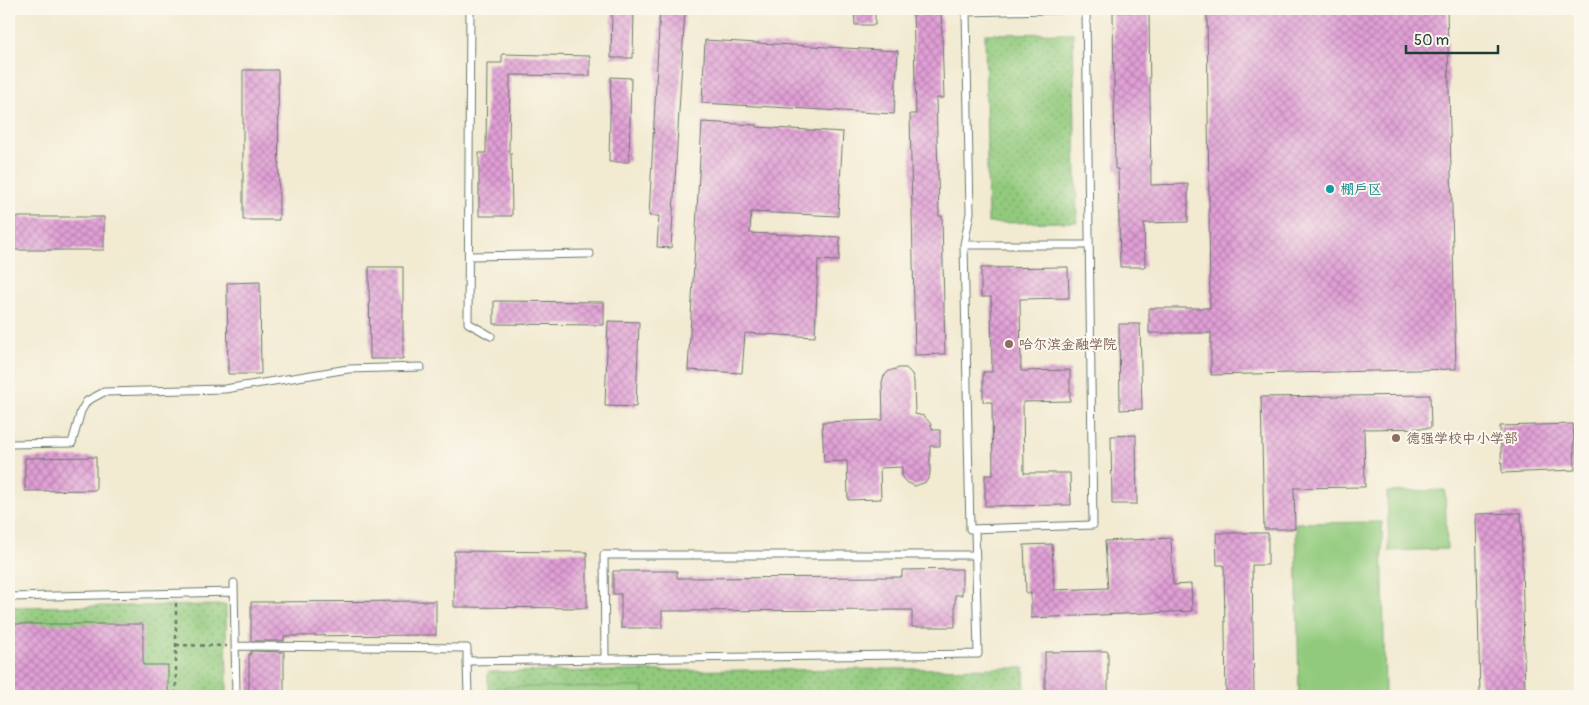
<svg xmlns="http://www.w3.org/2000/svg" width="1589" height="705" font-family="Pangolin,'LXGW WenKai TC',sans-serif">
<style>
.grass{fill:url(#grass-dots);stroke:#588458}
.pitch{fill:#92ca7d;stroke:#588458}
.building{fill:url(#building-cross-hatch)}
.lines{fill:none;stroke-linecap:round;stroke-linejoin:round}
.lane-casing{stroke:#697a6b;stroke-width:9}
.path{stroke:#697a6b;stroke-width:2.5;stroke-dasharray:4 4;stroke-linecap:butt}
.lane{stroke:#fff;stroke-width:7}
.culture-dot{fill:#0f9aa8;stroke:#fbf7ec;stroke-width:2}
.education-dot{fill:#8d6e63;stroke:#fbf7ec;stroke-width:2}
.labels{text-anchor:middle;stroke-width:4;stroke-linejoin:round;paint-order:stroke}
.culture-label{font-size:14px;fill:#0d838f;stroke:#fbf7ec;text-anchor:start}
.education-label{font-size:14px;fill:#785e54;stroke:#fbf7ec;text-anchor:start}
</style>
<defs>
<pattern id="grass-dots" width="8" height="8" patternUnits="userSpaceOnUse" patternTransform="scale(1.25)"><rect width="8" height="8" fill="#92ca7d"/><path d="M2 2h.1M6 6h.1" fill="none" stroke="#77a567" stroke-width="1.8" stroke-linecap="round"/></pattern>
<pattern id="building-cross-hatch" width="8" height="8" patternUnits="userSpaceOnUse" patternTransform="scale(1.25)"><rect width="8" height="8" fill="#e19fd6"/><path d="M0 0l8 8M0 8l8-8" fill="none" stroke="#b683ae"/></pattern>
</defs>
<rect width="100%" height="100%" fill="#fbf7ec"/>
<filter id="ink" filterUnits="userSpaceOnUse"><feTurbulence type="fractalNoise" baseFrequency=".02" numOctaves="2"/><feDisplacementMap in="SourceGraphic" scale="10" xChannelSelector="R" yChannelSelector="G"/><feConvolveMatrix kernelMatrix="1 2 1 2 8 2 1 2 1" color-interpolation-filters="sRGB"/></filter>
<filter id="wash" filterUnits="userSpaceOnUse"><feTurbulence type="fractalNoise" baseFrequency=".0096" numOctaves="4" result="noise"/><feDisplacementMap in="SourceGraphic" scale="20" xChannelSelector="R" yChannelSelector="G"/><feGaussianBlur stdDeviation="1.12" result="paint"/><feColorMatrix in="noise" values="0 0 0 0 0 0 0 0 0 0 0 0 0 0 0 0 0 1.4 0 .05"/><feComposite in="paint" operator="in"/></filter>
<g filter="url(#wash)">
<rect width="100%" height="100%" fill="#f2ead1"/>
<!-- grass -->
<path class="grass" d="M1073,33l4,189 -89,1 -3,-189z
M226,605l1,91h-218v-89z
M1024,668l1,28h-537v-24z"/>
<!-- pitch -->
<path class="pitch" d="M1445,490l2,59 -58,2 -2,-59z
M1382,522l3,174h-86l-3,-173z
M504,687h140v9h-140z"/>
<g id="blocks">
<!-- building -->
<path class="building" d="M612,9h22l-1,49h-22z
M660,9h25l-14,239 -14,-1 2,-31h-10z
M854,9h21v16h-20z
M913,9h28l3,89h-8l3,118h3l3,138 -30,1 -5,-241h6z
M1207,9h240l9,360 -245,6v-42h-62v-25h61z
M1113,12h36l2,173 37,-1v38l-44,1 1,44h-25l-2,-98h-3z
M705,40l193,11 -4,63 -192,-11z
M502,54l88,2v20l-80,-1 -1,78h2l1,63h-33v-63h7l1,-90h15z
M243,70h35l1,150h-36z
M611,77l20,1 -2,84h-20z
M702,122l54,3v2l87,5 -5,84 -87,-4 -1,21 90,4 -1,24 -21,-1 -3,77 -70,-4 -3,40 -54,-3z
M12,217h92v33h-92z
M369,267h34v92h-33z
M1068,267l1,31 -49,1 1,72 49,-1v31l-47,1 1,71h46l1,32 -86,1v-31h8l-1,-73h-9v-30h9l-1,-75h-10v-29z
M260,282l1,92h-33l-1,-91z
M494,301l110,1v23l-110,-1z
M608,321l31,1 -3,85 -31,-1z
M1119,324h21l2,85 -22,1z
M899,368h7l6,6 2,7 1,33 9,2 6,7 3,7h7v16h-10v27l-1,4 -3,5 -11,4 -9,-4 -4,-4v-11l-22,1 1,31 -33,1 -1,-39 -23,1 -2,-40 61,-2 -1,-38 2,-6 5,-5z
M1430,395l1,33 -67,1 1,58 -71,1 1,41h-31l-3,-132z
M1573,424l2,46 -73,3 -2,-47z
M1136,435l1,69h-25l-1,-68z
M96,457v33l-71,1v-33z
M1521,513l4,183h-45l-4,-182z
M1216,533h52v32h-16l2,131h-28l-2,-131h-7z
M1171,538l2,47 18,-1 1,27 -161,7v-25h-5l-2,-48 28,-1 2,46 54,-2 -3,-47z
M454,551l133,1v56l-133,-1z
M962,569v26h-7v32h-43v-17l-250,1v17h-41v-34h-8v-23h64v7l225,-1v-7z
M436,601v34l-152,1v5h-33v-39z
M9,624h134v41h25v31h-159z
M251,651l33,1v44h-35v-42h2z
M1108,651v45h-63v-44z"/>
</g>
</g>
<g filter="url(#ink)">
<use href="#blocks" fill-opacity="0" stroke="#697a6b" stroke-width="1"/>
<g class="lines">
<defs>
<path id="lane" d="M470,9l-2,314 23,13
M966,12l120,-3 7,516 -123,4 -6,-284 6,-32 -4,-201v-3
M964,245h125
M469,256l121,-2
M9,444l63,-1 9,-32 6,-10 17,-9 121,-3 123,-20 73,-2
M234,583l2,113
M9,597l225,-5
M235,646l232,2v13
M605,659l-1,-104h371
M468,696l-1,-35 511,-7 -3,-125"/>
</defs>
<!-- lane casing -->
<use href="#lane" class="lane-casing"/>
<!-- path -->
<path class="path" d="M176,603v93
M176,645l51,1"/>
<!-- lane -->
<use href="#lane" class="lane"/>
</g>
</g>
<!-- markers -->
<circle class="culture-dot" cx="1330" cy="189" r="5"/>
<g class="education-dot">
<circle cx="1009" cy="344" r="5"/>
<circle cx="1396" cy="438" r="5"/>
</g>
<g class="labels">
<!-- culture labels -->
<g class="culture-label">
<text x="1340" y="194">棚户区</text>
</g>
<!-- education labels -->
<g class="education-label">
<text x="1019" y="349">哈尔滨金融学院</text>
<text x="1406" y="443">德强学校中小学部</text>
</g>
</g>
<!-- margin -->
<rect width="1589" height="705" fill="none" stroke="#fbf7ec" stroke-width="30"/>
<!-- scale -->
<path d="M1406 45v8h92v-8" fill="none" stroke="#1f3d34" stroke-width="2.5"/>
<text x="1414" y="45" font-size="15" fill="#1f3d34" stroke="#fbf7ec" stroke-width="4" paint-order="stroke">50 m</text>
</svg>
